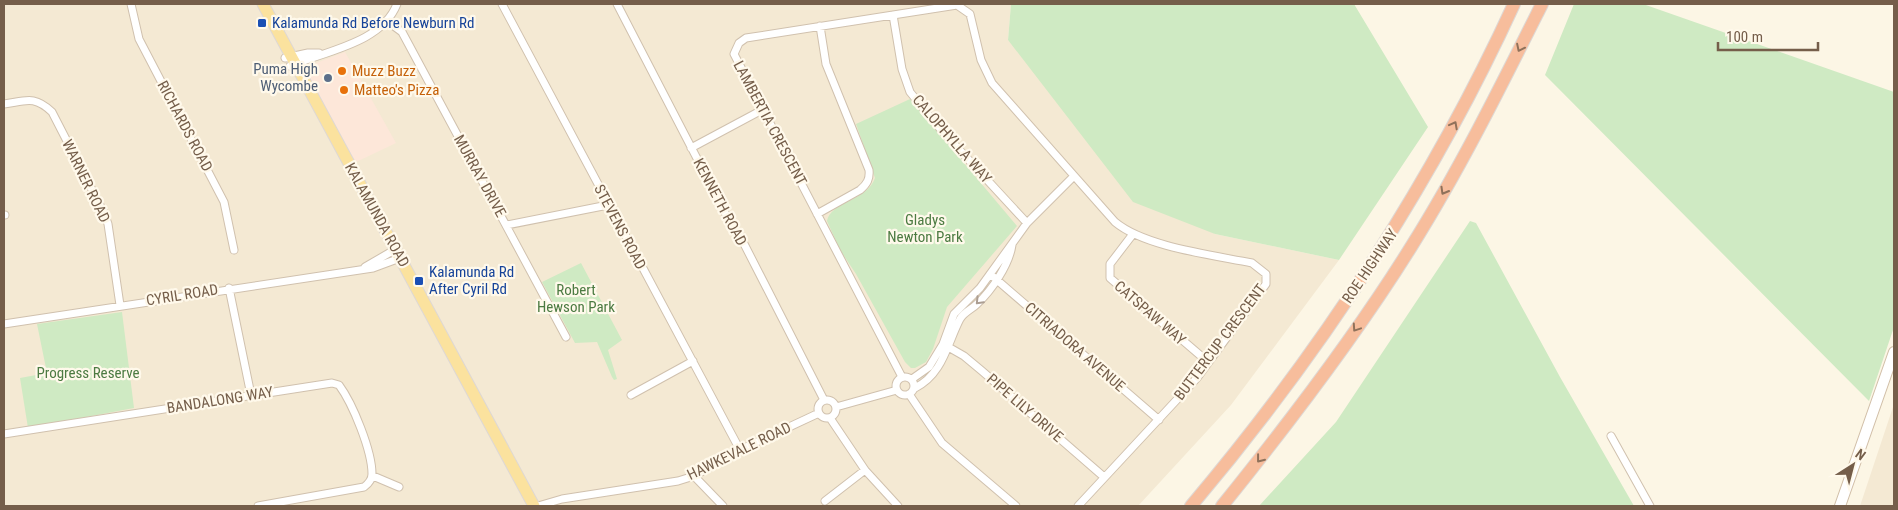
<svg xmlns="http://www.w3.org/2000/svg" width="1898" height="510" font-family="'Roboto Condensed',sans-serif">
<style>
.residential{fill:#f4e9d3}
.commercial{fill:#fde7d9}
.green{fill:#cfeac3}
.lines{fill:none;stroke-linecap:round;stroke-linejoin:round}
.street-casing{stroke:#d0c1ae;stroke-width:9}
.secondary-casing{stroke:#d1bfa8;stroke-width:12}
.primary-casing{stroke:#ded8d4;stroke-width:13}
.highway-casing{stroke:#ded8d4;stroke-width:14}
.street{stroke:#fff;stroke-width:7}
.secondary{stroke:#fff;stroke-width:10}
.primary{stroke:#fbe29e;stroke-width:11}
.highway{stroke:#f7bd9c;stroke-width:12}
.oneway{stroke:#8f715a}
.oneway2{stroke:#ac9e92}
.transit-dot{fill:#1a4fb4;stroke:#fff9eb;stroke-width:2}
.food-dot{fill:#e8710a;stroke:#fff9eb;stroke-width:2}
.service-dot{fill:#5c6f8a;stroke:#fff9eb;stroke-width:2}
.labels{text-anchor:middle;stroke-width:4.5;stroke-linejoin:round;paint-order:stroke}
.transit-label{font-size:15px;fill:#164399;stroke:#fff9eb;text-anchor:start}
.service-label{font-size:15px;fill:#4e5e75;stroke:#fff9eb;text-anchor:end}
.food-label{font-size:15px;fill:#c56008;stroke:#fff9eb;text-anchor:start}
.street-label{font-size:15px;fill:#755e4a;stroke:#fff9eb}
.park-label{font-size:15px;fill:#4c7b42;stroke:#fff9eb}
</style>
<rect width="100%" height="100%" fill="#fcf6e5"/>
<!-- residential -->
<path class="residential" d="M4,4h1007l-3,36 207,194 124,26 -108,145 -93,101h-1134z
M1894,404v102h-34z"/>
<!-- commercial -->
<path class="commercial" d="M345,52l51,91 -42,20 -51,-95z"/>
<!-- green -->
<path class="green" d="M1011,4h343l74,123 -89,133 -124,-26 -82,-32 -125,-162z
M1574,4h69l251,88v235l-25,74 -324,-326z
M910,99l107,127 -70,81 -14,42 -7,13 -11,6h-4l-6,-6 -49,-88 -16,-24 -13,-29c3,-19 40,-20 48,-43l-19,-54z
M1470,221l6,2 84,154 74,129h-375l77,-84z
M581,263l41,77 -14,10 9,29 -3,1 -2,-3 -15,-35 -22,1 -33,-61z
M122,312l12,96 -106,20 -8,-50 27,-5 -10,-49z"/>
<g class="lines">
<defs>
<path id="street" d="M131,4l8,35 85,163 10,48
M502,4l238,446
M617,4l116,224 6,6 85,166
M893,15l9,54 8,23 32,39 85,92
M387,21l15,11 164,305
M285,58l23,-5h11
M290,66c35,-15 92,-23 107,-62
M4,104c22,-3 30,-9 48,8l52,101 4,11 12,81
M691,148l71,-38
M817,214l43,-24c7,-6 10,-11 9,-20l-43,-106 -6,-38
M4,215h1
M507,225l101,-20
M1133,234l-23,30v14l98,84
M365,267l31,-18
M990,274l169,146
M229,288l22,107
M4,324l369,-56 27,-10
M943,344l21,12 18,15 122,106
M896 386a9 9 0 1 1 18 0a9 9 0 1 1-18 0Z
M902,377l-168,-323 5,-11 7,-5 211,-33 13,9 11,46 11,23 123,139c30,25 98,33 137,41l14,11v10l-69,94 -119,128
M912,379l17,-12 14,-23 11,-30 26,-26 47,-65 47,-47
M915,388c28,-14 32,-44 45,-69 4,-7 12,-10 17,-15 15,-14 32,-39 35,-59
M909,394l33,49 74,63
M631,395l62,-34
M818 409a9 9 0 1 1 18 0a9 9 0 1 1-18 0Z
M836,407l61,-17
M830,418l35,52 33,36
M4,434l328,-51 7,2c14,19 33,66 33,89 0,6 -4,10 -8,13l-106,19
M1611,436l39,70
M373,476l26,11
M694,476l29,30
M825,501l40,-31
M538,506l24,-7 116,-18 16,-5 46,-26 79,-37"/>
<path id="secondary" d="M1840,506l54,-154"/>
<path id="primary" d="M263,4l271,502"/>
<path id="highway" d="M1191,506c130,-154 239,-319 323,-502
M1222,506c67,-83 133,-169 189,-259 49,-78 90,-161 131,-243"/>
</defs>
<!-- street casing -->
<use href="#street" class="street-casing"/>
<!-- secondary casing -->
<use href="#secondary" class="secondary-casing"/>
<!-- primary casing -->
<use href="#primary" class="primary-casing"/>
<!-- highway casing -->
<use href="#highway" class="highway-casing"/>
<!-- street -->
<use href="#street" class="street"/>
<!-- secondary -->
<use href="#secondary" class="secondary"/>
<!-- primary -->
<use href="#primary" class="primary"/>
<!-- highway -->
<use href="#highway" class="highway"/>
</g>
<!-- one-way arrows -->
<defs><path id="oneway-chevron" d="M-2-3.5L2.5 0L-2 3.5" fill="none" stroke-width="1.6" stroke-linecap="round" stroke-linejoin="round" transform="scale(1.25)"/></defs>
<g class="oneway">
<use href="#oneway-chevron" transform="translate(1520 48) rotate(116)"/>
<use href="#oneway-chevron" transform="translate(1454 125) rotate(-62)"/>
<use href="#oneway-chevron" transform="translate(1444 191) rotate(120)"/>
<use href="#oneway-chevron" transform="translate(1356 328) rotate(124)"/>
<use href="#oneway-chevron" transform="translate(1260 459) rotate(128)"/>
</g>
<use class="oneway2" href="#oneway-chevron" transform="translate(979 301) rotate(134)"/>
<!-- markers -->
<g class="transit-dot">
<rect x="257" y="18" width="10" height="10" rx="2.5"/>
<rect x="414" y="276" width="10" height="10" rx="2.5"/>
</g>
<g class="food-dot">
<circle cx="342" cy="71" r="5"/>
<circle cx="344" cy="90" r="5"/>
</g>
<circle class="service-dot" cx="328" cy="78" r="5"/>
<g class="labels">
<!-- transit labels -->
<g class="transit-label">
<text x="272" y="28">Kalamunda Rd Before Newburn Rd</text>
<text x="429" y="277">Kalamunda Rd<tspan x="429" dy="17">After Cyril Rd</tspan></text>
</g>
<!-- service labels -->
<g class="service-label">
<text x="318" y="74">Puma High<tspan x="318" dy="17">Wycombe</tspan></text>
</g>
<!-- food labels -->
<g class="food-label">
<text x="352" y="76">Muzz Buzz</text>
<text x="354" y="95">Matteo's Pizza</text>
</g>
<!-- street labels -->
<g class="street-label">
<text transform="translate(770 123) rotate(62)" y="5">LAMBERTIA CRESCENT</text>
<text transform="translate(185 126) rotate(62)" y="5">RICHARDS ROAD</text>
<text transform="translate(952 139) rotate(49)" y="5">CALOPHYLLA WAY</text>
<text transform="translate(480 176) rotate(61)" y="5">MURRAY DRIVE</text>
<text transform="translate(86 181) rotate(64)" y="5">WARNER ROAD</text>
<text transform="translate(720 202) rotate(62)" y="5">KENNETH ROAD</text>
<text transform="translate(377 215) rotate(61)" y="5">KALAMUNDA ROAD</text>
<text transform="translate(620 227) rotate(62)" y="5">STEVENS ROAD</text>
<text transform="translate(1370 266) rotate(-56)" y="5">ROE HIGHWAY</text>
<text transform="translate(182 295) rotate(-9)" y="5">CYRIL ROAD</text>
<text transform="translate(1150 313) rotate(41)" y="5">CATSPAW WAY</text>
<text transform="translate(1220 342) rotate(-53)" y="5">BUTTERCUP CRESCENT</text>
<text transform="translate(1075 347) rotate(41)" y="5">CITRIADORA AVENUE</text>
<text transform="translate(220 400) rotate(-9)" y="5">BANDALONG WAY</text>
<text transform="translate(1025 408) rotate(41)" y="5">PIPE LILY DRIVE</text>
<text transform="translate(739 451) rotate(-26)" y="5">HAWKEVALE ROAD</text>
</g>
<!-- park labels -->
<g class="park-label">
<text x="925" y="225">Gladys<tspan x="925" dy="17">Newton Park</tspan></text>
<text x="576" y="295">Robert<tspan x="576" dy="17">Hewson Park</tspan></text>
<text x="88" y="378">Progress Reserve</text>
</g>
</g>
<!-- border -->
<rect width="1898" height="510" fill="none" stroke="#755e4a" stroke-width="10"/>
<!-- north arrow -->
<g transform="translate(1853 465) rotate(36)" stroke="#fff9eb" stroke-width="4" paint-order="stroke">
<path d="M0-4L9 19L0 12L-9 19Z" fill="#755e4a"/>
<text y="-8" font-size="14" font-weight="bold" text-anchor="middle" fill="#755e4a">N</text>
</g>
<!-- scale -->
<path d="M1718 42v8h100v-8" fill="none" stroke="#755e4a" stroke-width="2.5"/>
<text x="1726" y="42" font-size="15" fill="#755e4a" stroke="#fff9eb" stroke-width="4" paint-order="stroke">100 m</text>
</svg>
